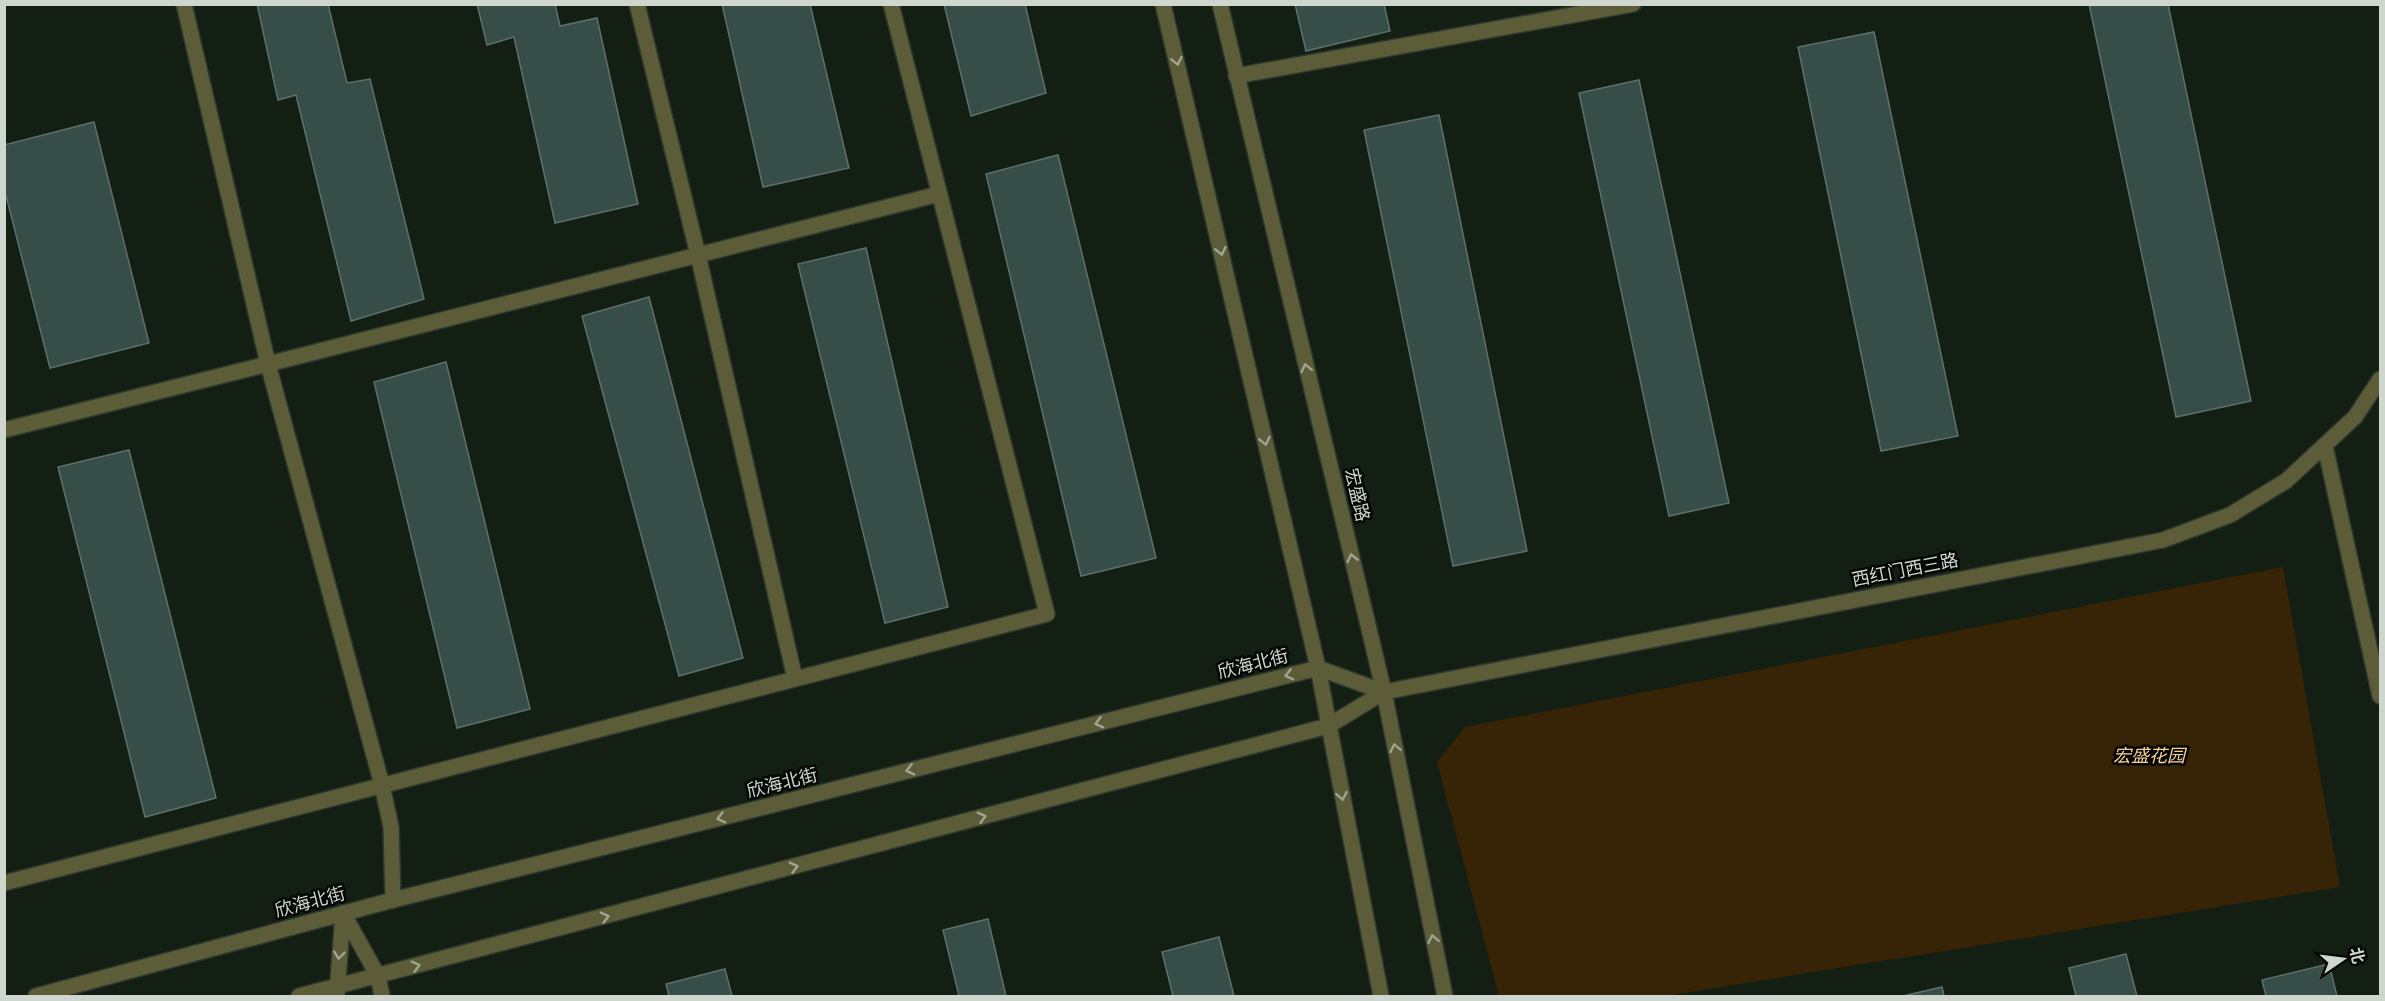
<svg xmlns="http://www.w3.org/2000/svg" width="2385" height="1001" font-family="'Libre Baskerville','Noto Sans SC',serif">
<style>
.green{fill:#372305}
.building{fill:#374d47;stroke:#5b716c;stroke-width:1.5}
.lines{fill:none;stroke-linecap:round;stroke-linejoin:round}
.minor-casing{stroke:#2d392d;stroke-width:18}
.tertiary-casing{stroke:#2d392d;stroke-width:18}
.minor{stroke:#5c5c39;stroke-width:15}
.tertiary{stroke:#5c5c39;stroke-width:15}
.oneway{stroke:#a0a592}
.labels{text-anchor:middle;stroke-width:5;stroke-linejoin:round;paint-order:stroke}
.street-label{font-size:18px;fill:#ced6ce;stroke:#040704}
.park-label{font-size:18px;font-style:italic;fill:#fad098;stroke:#040704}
</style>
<rect width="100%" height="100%" fill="#131f13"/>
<!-- green -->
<path class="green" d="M2283,567l57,320 -675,109h-166l-62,-234 28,-35z"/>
<!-- building -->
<path class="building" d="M257,4h71l19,79 23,-4 54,220 -73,22 -55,-226 -18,5z
M477,4h78l5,22 37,-8 41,186 -83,19 -41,-186 -27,8z
M722,4h88l39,164 -86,19z
M944,4h81l21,89 -75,23z
M1295,4h89l6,27 -84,20z
M2089,4h79l83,397 -75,16z
M1874,32l84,404 -77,15 -83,-404z
M1639,80l90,423 -60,13 -90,-423z
M1439,115l88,436 -74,15 -89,-436z
M94,122l55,221 -99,25 -46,-180v-43z
M1058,155l98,403 -75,18 -95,-402z
M866,248l82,359 -63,16 -87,-359z
M649,297l94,361 -64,18 -97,-360z
M446,362l84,347 -73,19 -83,-346z
M129,450l87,348 -71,19 -87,-350z
M988,919l18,77h-47l-16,-66z
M1219,937l15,59h-61l-11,-44z
M2126,954l11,42h-61l-7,-28z
M2329,964l8,32h-71l-4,-16z
M725,969l7,27h-63l-3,-12z
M1942,987l2,9h-41z"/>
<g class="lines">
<defs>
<path id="minor" d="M184,4l84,360 671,-170
M637,4l61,251 97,424
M1236,76l397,-72
M4,430l264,-66 114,421 9,42 2,73
M2325,446l55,250
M1384,692l779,-152 67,-25 56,-34 69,-64 25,-38
M4,883l1043,-269 -156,-610"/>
<path id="tertiary" d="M1163,4l155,664 63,328
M1220,4l164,688 61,304
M343,913l35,63 4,20
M337,994l6,-81
M36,996l357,-96 925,-232 66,24
M299,996l1029,-270 56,-34"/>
</defs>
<!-- minor casing -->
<use href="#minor" class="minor-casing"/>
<!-- tertiary casing -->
<use href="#tertiary" class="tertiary-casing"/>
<!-- minor -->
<use href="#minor" class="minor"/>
<!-- tertiary -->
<use href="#tertiary" class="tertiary"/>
</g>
<!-- one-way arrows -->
<defs><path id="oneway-chevron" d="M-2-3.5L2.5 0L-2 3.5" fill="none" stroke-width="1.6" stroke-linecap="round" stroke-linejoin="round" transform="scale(1.5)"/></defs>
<g class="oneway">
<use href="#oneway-chevron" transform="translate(1177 61) rotate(77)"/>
<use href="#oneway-chevron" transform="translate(1221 251) rotate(77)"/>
<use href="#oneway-chevron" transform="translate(1306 368) rotate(-103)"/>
<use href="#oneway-chevron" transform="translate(1265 441) rotate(77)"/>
<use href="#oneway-chevron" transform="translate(1352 558) rotate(-103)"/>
<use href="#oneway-chevron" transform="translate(1289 675) rotate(166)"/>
<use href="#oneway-chevron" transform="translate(1099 723) rotate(166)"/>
<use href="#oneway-chevron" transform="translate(1395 748) rotate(-101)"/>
<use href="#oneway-chevron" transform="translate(910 770) rotate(166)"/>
<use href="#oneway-chevron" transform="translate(1342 796) rotate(79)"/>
<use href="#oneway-chevron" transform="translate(982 817) rotate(-15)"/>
<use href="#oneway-chevron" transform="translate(721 818) rotate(166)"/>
<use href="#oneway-chevron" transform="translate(794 867) rotate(-15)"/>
<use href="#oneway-chevron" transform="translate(605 917) rotate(-15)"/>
<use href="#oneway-chevron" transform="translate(1433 939) rotate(-101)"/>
<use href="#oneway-chevron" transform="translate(339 955) rotate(96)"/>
<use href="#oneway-chevron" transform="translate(416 966) rotate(-15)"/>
</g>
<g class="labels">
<!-- street labels -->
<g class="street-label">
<text transform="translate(1357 495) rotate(77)" y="6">宏盛路</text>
<text transform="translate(1905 570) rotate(-11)" y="6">西红门西三路</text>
<text transform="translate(1253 664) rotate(-14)" y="6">欣海北街</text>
<text transform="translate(782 783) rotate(-14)" y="6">欣海北街</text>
<text transform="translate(310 902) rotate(-15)" y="6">欣海北街</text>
</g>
<!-- park labels -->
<g class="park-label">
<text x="2149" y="762">宏盛花园</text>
</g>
</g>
<!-- border -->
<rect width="2385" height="1001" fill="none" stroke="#ced6ce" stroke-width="12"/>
<!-- north arrow -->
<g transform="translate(2343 959) rotate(76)" stroke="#040704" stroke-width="4.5" paint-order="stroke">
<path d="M0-4.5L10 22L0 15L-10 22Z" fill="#ced6ce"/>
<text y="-9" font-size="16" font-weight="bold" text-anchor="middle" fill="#ced6ce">北</text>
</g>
</svg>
